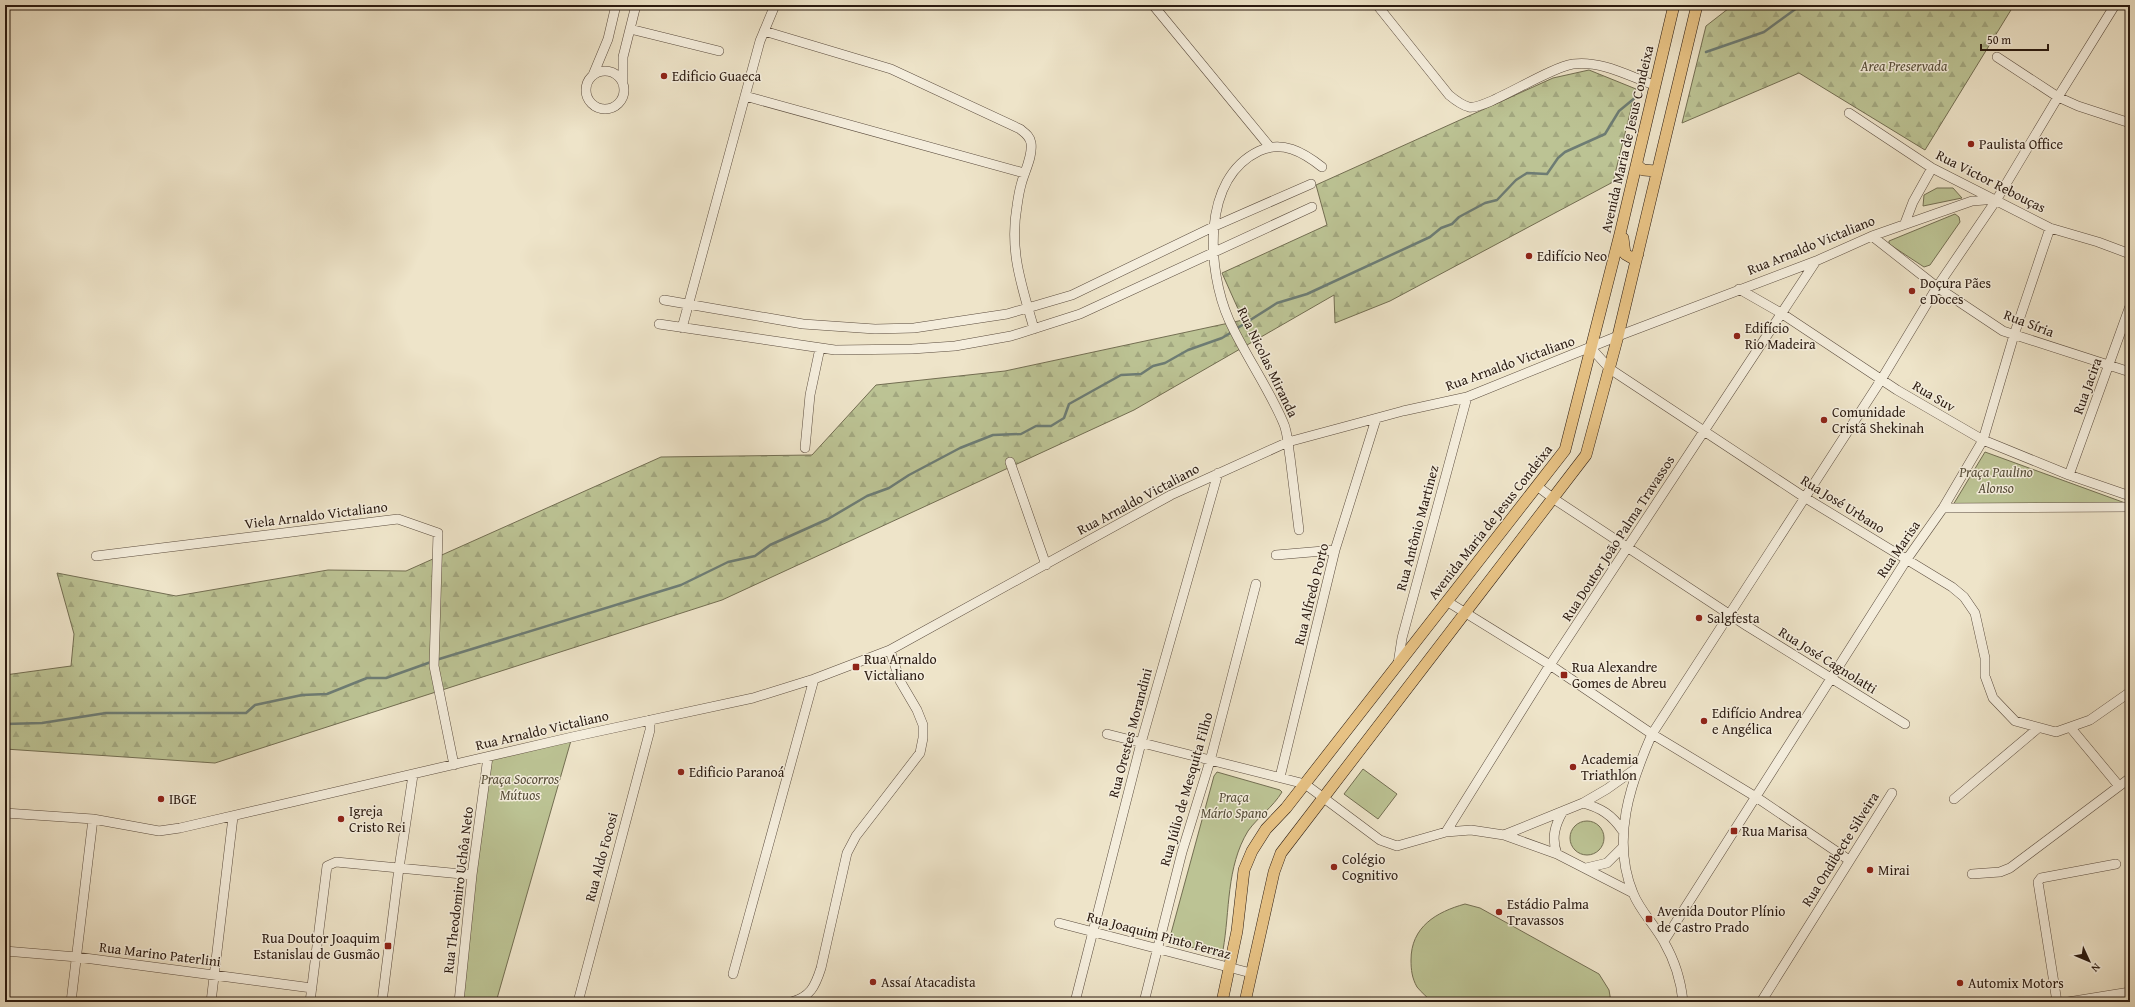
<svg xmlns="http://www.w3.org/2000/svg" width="2135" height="1007" font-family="'Gentium Book Plus',serif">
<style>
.forest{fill:url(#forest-firs);stroke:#736e52}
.park{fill:#bcc394;stroke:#736e52}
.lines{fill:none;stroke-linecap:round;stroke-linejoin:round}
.stream{stroke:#6d7c74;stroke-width:2.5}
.minor-casing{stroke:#5b4c3e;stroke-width:10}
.major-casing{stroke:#2a1a10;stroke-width:12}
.minor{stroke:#f4eddc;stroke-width:9}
.major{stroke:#e7c284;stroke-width:11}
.poi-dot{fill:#8f2418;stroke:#f4eddc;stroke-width:1.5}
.labels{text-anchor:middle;stroke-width:3;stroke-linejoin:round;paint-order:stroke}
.park-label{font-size:14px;font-style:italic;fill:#564d38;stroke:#f4eddc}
.poi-label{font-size:14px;fill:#2a1a10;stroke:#f4eddc;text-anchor:start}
.street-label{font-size:14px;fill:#2a1a10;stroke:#f4eddc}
</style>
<defs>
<pattern id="forest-firs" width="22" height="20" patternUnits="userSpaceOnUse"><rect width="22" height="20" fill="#bcc394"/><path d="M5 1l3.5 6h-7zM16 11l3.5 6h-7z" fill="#a2a77f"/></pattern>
</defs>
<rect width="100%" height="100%" fill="#eee4c9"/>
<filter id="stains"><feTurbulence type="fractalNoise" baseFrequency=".005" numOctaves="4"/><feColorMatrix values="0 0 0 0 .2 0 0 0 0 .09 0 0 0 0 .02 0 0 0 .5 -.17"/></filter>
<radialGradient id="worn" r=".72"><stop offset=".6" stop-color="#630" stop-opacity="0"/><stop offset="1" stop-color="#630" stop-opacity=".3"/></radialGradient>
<!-- forest -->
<path class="forest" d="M1733,5h281l-89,145 -126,-77 -117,50 24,-97z
M1589,70l47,19 -23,93 -223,119 -55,22 -1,-28 -200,115 -412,190 -507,163 -210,-14v-74l66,-9 3,-32 -17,-61 119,23 152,-26 78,1 255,-114 151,-2 64,-70 129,-14 238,-51 -21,-47 105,-48 -11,-40 237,-107z"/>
<!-- park -->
<path class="park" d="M1937,188h16l9,10 -39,8 1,-11z
M1955,214l4,3 1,5 -30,43 -6,2 -35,-23v-3z
M1985,452l143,52 -175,1z
M572,737l-76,265h-23l-14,-4 29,-241z
M1363,769l34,25 -19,25 -34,-25z
M1217,772l63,18 2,2c-9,15 -24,25 -34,39 -22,36 -18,80 -25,119l-1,5h-4l-45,-13 -3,-5 44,-161z
M1570 838a17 17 0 1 1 34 0a17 17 0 1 1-34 0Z
M1465,904l15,4 119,66 10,16 2,12h-179c-5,-5 -11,-10 -15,-15 -5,-9 -6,-17 -6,-27 0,-33 25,-48 54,-56z"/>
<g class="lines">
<!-- stream -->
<path class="stream" d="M1706,52l58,-20 37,-27
M1236,329l41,-26 30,-9 123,-57 11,-9 11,-4 7,-7 26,-14 12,-3 19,-20 11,-7 20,1 11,-16 7,-6 40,-18 14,-23 17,-14
M436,660l245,-75 47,-23 27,-6 15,-11 58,-26 39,-23 22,-8 20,-13 51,-27 33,-13 28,-1 15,-8h15l13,-8 5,-14 52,-29 20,-1 12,-8 12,-3 23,-13 34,-12 10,-6
M5,724l37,-1 64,-10h140l9,-8 47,-10 25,-1 40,-16h19l45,-16"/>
<defs>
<path id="minor" d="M1153,5l116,141
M1377,5l72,90c6,5 12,10 20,12 17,3 78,-39 104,-43 27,-4 56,12 81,21
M630,29l89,22
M764,31l127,38 129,60c5,4 10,7 11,14 2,14 -7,29 -10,42 -2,7 -3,14 -4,21 -8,46 5,80 17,123
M1997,57l61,40 20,9 52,17
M586 90a19 19 0 1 1 38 0a19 19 0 1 1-38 0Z
M593,75l15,-36 8,-34
M623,82v-25l13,-52
M745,96l279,77
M1849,113l83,55 118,60 48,14 32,12
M1905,223l8,-21 19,-34
M1872,236l65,51 66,44 127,41
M1739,289l42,24 116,77 86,50 86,35 61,21
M664,300l139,24 72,5 39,-1 93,-14 65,-19 143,-69 96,-42
M659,324l176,26 77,-1 43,-3 56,-10 69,-22 232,-107
M682,328l78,-287 15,-36
M1591,348l19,21 194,128 148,90 12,10 11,16 10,45v18l8,22 22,23 41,11 34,-12 40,-28
M805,448l5,-53 10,-47
M1010,462l36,103
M2069,475l61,-169
M1537,486l17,13 193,127 158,98
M1943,508l187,-1
M1299,530c-3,-24 -6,-48 -9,-73 -2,-11 -2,-25 -7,-35 -15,-35 -38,-67 -54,-102 -22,-50 -28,-141 30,-169 23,-11 44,1 63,16
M1276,555l59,-5
M96,556l302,-37 40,14 -4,133 20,99
M1448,602l102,63 102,69 104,63 93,63
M1398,664l4,-26 65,-241
M2070,727l49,59
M1107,734l198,50 75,56 17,6 49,-14 25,-2 33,5 53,19 76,39
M1280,777l55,-227 41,-131
M1954,799l83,-70
M1583,803c18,5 29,12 39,27
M5,813l88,6 66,12 21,-3 392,-91 181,-39 61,-19 76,-29 281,-155 117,-53 115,-31 64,-14 151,-61 198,-75 56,-25 100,-35 25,-2
M1446,832l104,-167 266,-404
M1504,835l79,-32 24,-14 31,-22
M1557,854c-6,-16 -2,-29 6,-43
M1586,868l21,-5 15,-15
M1972,874l28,-2 10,-4 120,-90
M1059,923l192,50
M1664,941l243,-382 36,-51 40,-68 31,-105 36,-107
M5,951l72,6 235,31
M733,974l81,-295
M71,1002l22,-183
M211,1002l22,-185
M310,1002l17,-136 9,-4 136,13
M382,1002l17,-134 14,-93
M459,1002l13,-127 16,-118
M578,1002l72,-272v-10
M791,1002c19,-5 24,-15 30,-34l26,-115 9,-17 64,-83 3,-15v-13l-6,-15 -17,-29 -10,-31
M1075,1002l66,-259 77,-270
M1144,1002l38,-150 28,-91 46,-177
M1683,1002c-2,-22 -8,-41 -19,-60 -9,-17 -24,-31 -31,-49 -22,-53 -3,-109 19,-159l229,-354 56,-93 60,-88 61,-102 57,-92
M1761,1002l131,-209
M2057,1002l-19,-120 3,-4 75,-14
M2068,1002l62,-10"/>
<path id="major" d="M1637,165l6,5 13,1
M1623,238l2,16 7,4 6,-4
M1222,1002l15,-71 7,-61 8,-19 14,-22 20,-21 279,-358 55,-216 54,-229
M1245,1002l29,-130 7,-19 305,-398 32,-119 79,-331"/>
</defs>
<!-- minor casing -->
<use href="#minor" class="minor-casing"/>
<!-- major casing -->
<use href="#major" class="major-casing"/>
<!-- minor -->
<use href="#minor" class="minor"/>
<!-- major -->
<use href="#major" class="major"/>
</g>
<!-- markers -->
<g class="poi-dot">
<circle cx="664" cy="76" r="4"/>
<circle cx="1971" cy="144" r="4"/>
<circle cx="1529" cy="256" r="4"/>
<circle cx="1912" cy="291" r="4"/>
<circle cx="1737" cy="336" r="4"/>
<circle cx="1824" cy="420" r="4"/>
<circle cx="1699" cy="618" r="4"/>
<rect x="852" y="663" width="8" height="8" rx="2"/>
<rect x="1560" y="671" width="8" height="8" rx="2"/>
<circle cx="1704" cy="721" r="4"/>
<circle cx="1573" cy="767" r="4"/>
<circle cx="681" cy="772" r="4"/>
<circle cx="161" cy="799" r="4"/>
<circle cx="341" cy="819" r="4"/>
<rect x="1730" y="827" width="8" height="8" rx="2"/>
<circle cx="1334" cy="867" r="4"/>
<circle cx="1870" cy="870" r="4"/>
<circle cx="1499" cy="912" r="4"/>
<rect x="1645" y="915" width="8" height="8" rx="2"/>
<rect x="384" y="942" width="8" height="8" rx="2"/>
<circle cx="873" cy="982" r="4"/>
<circle cx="1960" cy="983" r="4"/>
</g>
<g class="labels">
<!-- park labels -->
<g class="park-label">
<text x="1904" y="71">Area Preservada</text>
<text x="1996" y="477">Praça Paulino<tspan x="1996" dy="16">Alonso</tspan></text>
<text x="520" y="784">Praça Socorros<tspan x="520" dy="16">Mútuos</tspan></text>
<text x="1234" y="802">Praça<tspan x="1234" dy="16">Mário Spano</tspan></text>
</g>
<!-- poi labels -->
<g class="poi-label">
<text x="672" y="81">Edificio Guaeca</text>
<text x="1979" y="149">Paulista Office</text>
<text x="1537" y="261">Edifício Neo</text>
<text x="1920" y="288">Doçura Pães<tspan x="1920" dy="16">e Doces</tspan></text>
<text x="1745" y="333">Edifício<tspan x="1745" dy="16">Rio Madeira</tspan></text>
<text x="1832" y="417">Comunidade<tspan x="1832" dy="16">Cristã Shekinah</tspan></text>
<text x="1707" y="623">Salgfesta</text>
<text x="864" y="664">Rua Arnaldo<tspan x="864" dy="16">Victaliano</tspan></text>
<text x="1572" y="672">Rua Alexandre<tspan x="1572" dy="16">Gomes de Abreu</tspan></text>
<text x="1712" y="718">Edifício Andrea<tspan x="1712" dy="16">e Angélica</tspan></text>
<text x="1581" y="764">Academia<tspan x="1581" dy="16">Triathlon</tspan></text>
<text x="689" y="777">Edificio Paranoá</text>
<text x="169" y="804">IBGE</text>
<text x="349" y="816">Igreja<tspan x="349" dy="16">Cristo Rei</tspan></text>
<text x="1742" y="836">Rua Marisa</text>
<text x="1342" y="864">Colégio<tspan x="1342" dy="16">Cognitivo</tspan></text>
<text x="1878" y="875">Mirai</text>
<text x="1507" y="909">Estádio Palma<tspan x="1507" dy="16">Travassos</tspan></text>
<text x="1657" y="916">Avenida Doutor Plínio<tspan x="1657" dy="16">de Castro Prado</tspan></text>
<text x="380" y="943" text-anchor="end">Rua Doutor Joaquim<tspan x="380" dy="16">Estanislau de Gusmão</tspan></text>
<text x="881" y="987">Assaí Atacadista</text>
<text x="1968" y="988">Automix Motors</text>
</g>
<!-- street labels -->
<g class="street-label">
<text transform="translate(1627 139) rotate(-77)" y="5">Avenida Maria de Jesus Condeixa</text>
<text transform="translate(1991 181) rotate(27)" y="5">Rua Victor Rebouças</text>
<text transform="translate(1811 245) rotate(-22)" y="5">Rua Arnaldo Victaliano</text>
<text transform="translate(2029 323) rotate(21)" y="5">Rua Síria</text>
<text transform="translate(1268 362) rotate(64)" y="5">Rua Nicolas Miranda</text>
<text transform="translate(1510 363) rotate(-20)" y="5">Rua Arnaldo Victaliano</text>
<text transform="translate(2087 386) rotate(-70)" y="5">Rua Jacira</text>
<text transform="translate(1934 396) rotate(31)" y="5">Rua Suv</text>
<text transform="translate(1138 499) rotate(-28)" y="5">Rua Arnaldo Victaliano</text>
<text transform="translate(1843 504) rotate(32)" y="5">Rua José Urbano</text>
<text transform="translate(316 515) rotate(-7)" y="5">Viela Arnaldo Victaliano</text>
<text transform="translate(1490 522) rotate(-52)" y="5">Avenida Maria de Jesus Condeixa</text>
<text transform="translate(1417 528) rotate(-75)" y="5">Rua Antônio Martinez</text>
<text transform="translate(1618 538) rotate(-57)" y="5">Rua Doutor João Palma Travassos</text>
<text transform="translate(1898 549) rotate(-56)" y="5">Rua Marisa</text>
<text transform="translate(1311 594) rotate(-76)" y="5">Rua Alfredo Porto</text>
<text transform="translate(1828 660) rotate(32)" y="5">Rua José Cagnolatti</text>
<text transform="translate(542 730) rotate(-13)" y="5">Rua Arnaldo Victaliano</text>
<text transform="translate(1130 733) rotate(-75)" y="5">Rua Orestes Morandini</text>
<text transform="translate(1186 789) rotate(-74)" y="5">Rua Júlio de Mesquita Filho</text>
<text transform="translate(1840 849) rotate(-58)" y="5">Rua Ondibecte Silveira</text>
<text transform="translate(601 857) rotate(-75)" y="5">Rua Aldo Focosi</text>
<text transform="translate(458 890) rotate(-83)" y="5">Rua Theodomiro Uchôa Neto</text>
<text transform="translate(1159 935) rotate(15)" y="5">Rua Joaquim Pinto Ferraz</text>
<text transform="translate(160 954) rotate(7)" y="5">Rua Marino Paterlini</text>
</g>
</g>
<!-- margin -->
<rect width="2135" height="1007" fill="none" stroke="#eee4c9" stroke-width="20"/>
<rect x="6" y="6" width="2123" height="995" fill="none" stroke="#2a1a10" stroke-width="2"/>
<rect x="10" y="10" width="2115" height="987" fill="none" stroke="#2a1a10"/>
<!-- north arrow -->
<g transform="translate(2089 961) rotate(134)" stroke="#f4eddc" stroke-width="3" paint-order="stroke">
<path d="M0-3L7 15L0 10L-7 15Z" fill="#2a1a10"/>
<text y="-6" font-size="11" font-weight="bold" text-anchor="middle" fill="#2a1a10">N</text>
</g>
<!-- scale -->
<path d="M1981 44v6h67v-6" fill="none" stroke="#2a1a10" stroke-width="2"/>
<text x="1987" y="44" font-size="12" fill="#2a1a10" stroke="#f4eddc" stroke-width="3" paint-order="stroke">50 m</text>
<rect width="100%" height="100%" filter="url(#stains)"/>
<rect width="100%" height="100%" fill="url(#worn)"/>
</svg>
